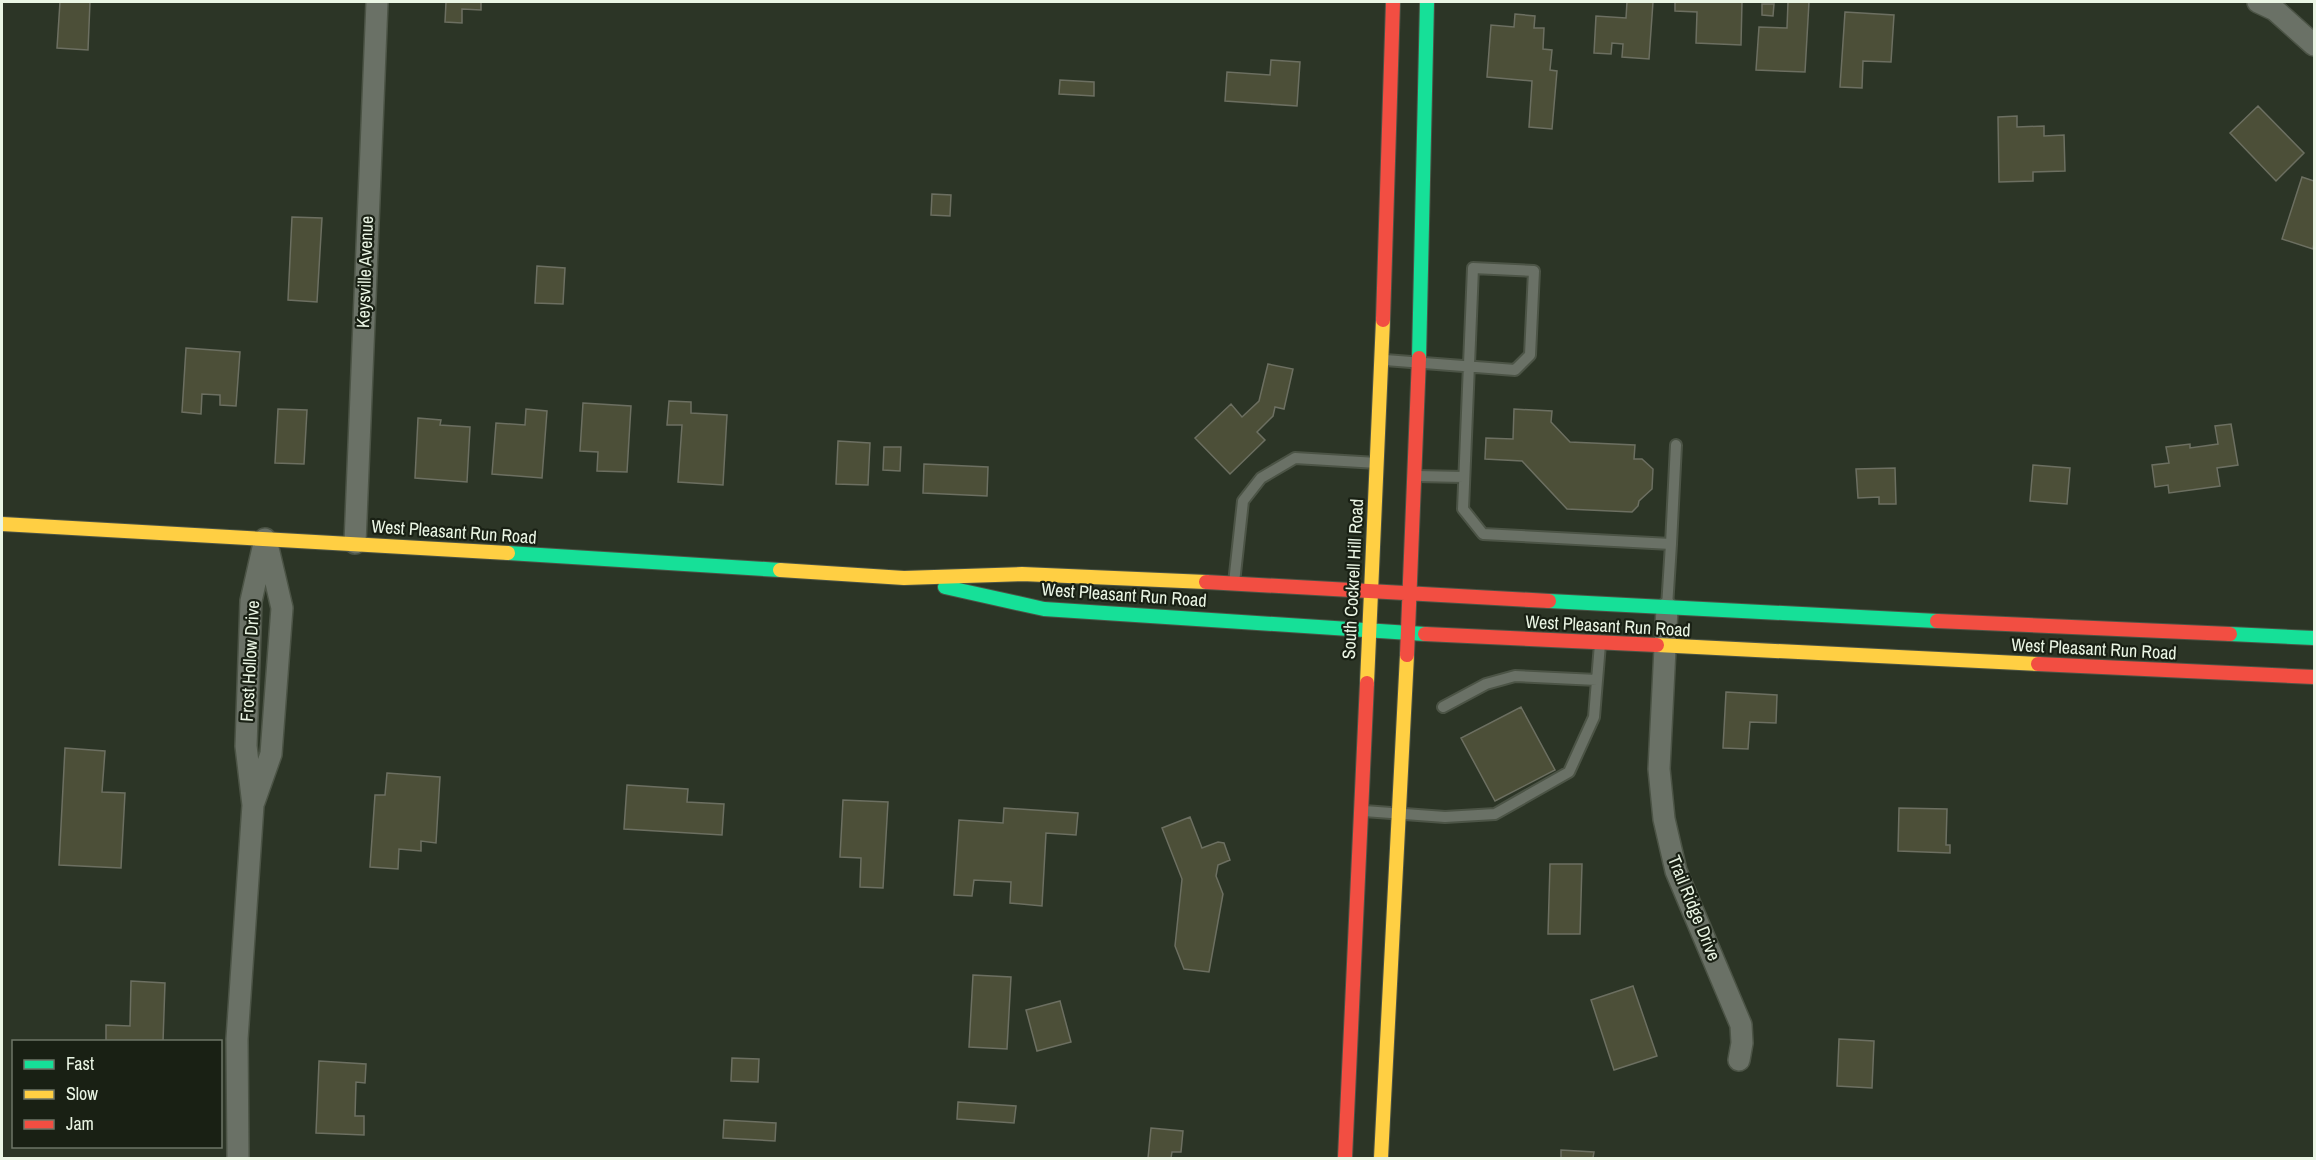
<svg xmlns="http://www.w3.org/2000/svg" width="2316" height="1160" font-family="'Archivo Narrow',sans-serif">
<style>
.building{fill:#4c4f38;stroke:#6c6f61;stroke-width:1.5}
.lines{fill:none;stroke-linecap:round;stroke-linejoin:round}
.lane-casing{stroke:#4c5446;stroke-width:14}
.street-casing{stroke:#4c5446;stroke-width:24}
.fast-casing{stroke:#4c5446;stroke-width:16}
.slow-casing{stroke:#4c5446;stroke-width:16}
.jam-casing{stroke:#4c5446;stroke-width:16}
.lane{stroke:#6a7166;stroke-width:10}
.street{stroke:#6a7166;stroke-width:21}
.fast{stroke:#16e098;stroke-width:14}
.slow{stroke:#ffcf43;stroke-width:14}
.jam{stroke:#f24e42;stroke-width:14}
.labels{text-anchor:middle;stroke-width:4.5;stroke-linejoin:round;paint-order:stroke}
.street-label{font-size:18px;fill:#eaf5e4;stroke:#192014}
</style>
<rect width="100%" height="100%" fill="#2c3526"/>
<!-- building -->
<path class="building" d="M60,2h30l-2,48 -31,-2z
M446,2h35v8l-19,-1v14l-17,-1z
M1627,2h26l-4,57 -27,-2 1,-13 -11,-1 -1,11 -17,-1 2,-37 30,2z
M1675,2h67l-1,43 -45,-2 1,-31 -22,-1z
M1788,2h21l-4,70 -49,-2 3,-43 28,1z
M1762,4h12l-1,12 -11,-1z
M1845,12l49,3 -3,47 -28,-1 -1,27 -22,-1z
M1515,14l20,2 -1,12h10l-1,21 9,1 -2,20 7,1 -5,58 -23,-2 3,-46 -45,-4 4,-52 23,2z
M1271,60l29,2 -3,44 -72,-5 2,-29 43,3z
M1060,80l34,2v14l-35,-2z
M2258,106l46,47 -28,28 -46,-48z
M2017,116v11l27,-1v10l20,-1 1,36 -32,1v9l-34,1 -1,-65z
M2302,177l12,4v62l-1,6 -31,-10z
M932,194l19,1 -1,21 -19,-1z
M292,217l30,1 -5,84 -29,-2z
M537,266l28,2 -2,36 -28,-1z
M186,348l54,4 -4,54 -16,-1v-10l-18,-1 -1,20 -19,-2z
M1268,364l25,5 -9,40 -9,-2 -2,9 -16,16 8,8 -35,34 -35,-36 36,-34 11,13 17,-16z
M669,401l22,1v11l36,2 -4,70 -45,-3 4,-57h-15z
M583,403l48,3 -4,66 -30,-1 1,-19 -18,-1z
M278,409l29,1 -3,54 -29,-1z
M526,409l21,2 -5,67 -50,-4 4,-51 29,2z
M1514,409l38,2 -1,11 19,20 65,3 -1,14h8l11,10 -1,20 -13,12 -1,5 -6,6 -65,-3 -45,-48 -37,-2 1,-21 27,1z
M418,418l23,2 -1,5 30,2 -3,55 -52,-4z
M2231,424l7,41 -21,3 3,18 -51,7 -1,-8 -13,2 -3,-22 17,-2 -3,-16 24,-3v4l28,-4 -3,-18z
M838,441l32,2 -2,42 -32,-1z
M884,447h17l-1,24 -17,-1z
M924,464l64,3 -1,29 -64,-3z
M2033,465l37,3 -3,36 -37,-3z
M1895,468l1,36h-17v-7l-21,1 -2,-29z
M1726,692l51,3 -1,28 -26,-1 -2,27 -25,-1z
M1521,707l34,63 -60,31 -34,-63z
M65,748l40,3 -3,41 23,1 -4,75 -62,-3z
M387,773l53,4 -4,66 -15,-2v10l-22,-2 -1,20 -28,-2 5,-72h10z
M627,785l61,4 -1,13 37,2 -2,31 -98,-6z
M843,800l45,2 -5,86 -23,-1 1,-29 -21,-1z
M1004,808l74,5 -2,22 -30,-2 -4,73 -32,-3 1,-21 -37,-2 -2,16 -18,-1 5,-75 44,3z
M1899,808l48,1 -1,36h4v8l-52,-2z
M1190,817l12,31 16,-6 6,1 6,17 -12,5 -2,11 7,18 -14,78 -25,-3 -9,-23 7,-67 -20,-51z
M1550,864h32l-2,70h-32z
M973,975l38,2 -4,72 -38,-2z
M131,981l34,2 -2,59h-57v-17l24,1z
M1633,986l24,70 -43,14 -23,-70z
M1060,1001l11,41 -34,9 -11,-41z
M1839,1039l35,2 -2,47 -35,-2z
M732,1058l27,1 -1,23 -27,-1z
M319,1061l47,3 -1,19 -9,-1 -1,34h9v19l-48,-2z
M958,1102l58,4 -2,17 -57,-4z
M724,1120l52,3 -1,18 -52,-3z
M1151,1128l32,3 -2,21h-9l-1,6h-23z
M1561,1150l33,2 -1,6h-32z"/>
<g class="lines">
<defs>
<path id="lane" d="M1385,360l130,10 15,-15 4,-84 -61,-3 -10,241 20,25 188,10 -4,63
M1416,476l48,1
M1671,544l5,-99
M1234,583l9,-82 18,-23 34,-20 82,5
M1443,707l43,-23 29,-8 82,4
M1364,811l81,6 50,-3 74,-42 25,-55 6,-73"/>
<path id="street" d="M2258,2l17,8 39,35
M355,543l22,-541
M1667,608l-8,161 5,50 12,52 65,154 1,18 -3,17
M254,802l17,-48 11,-146 -15,-64
M238,1158l-1,-119 16,-234 -7,-59 5,-145 14,-62"/>
<path id="fast" d="M1419,358l8,-356
M508,553l272,17
M945,587l99,22 381,25
M1549,601l388,20
M2230,634l84,4"/>
<path id="slow" d="M2,524l506,29
M780,570l124,8 118,-4 184,8
M1657,645l381,19
M1367,683l16,-363
M1381,1158l26,-503"/>
<path id="jam" d="M1383,320l10,-318
M1206,582l343,19
M1937,621l293,13
M1425,634l232,11
M1407,655l12,-297
M2038,664l276,13
M1345,1158l22,-475"/>
</defs>
<!-- lane casing -->
<use href="#lane" class="lane-casing"/>
<!-- street casing -->
<use href="#street" class="street-casing"/>
<!-- fast casing -->
<use href="#fast" class="fast-casing"/>
<!-- slow casing -->
<use href="#slow" class="slow-casing"/>
<!-- jam casing -->
<use href="#jam" class="jam-casing"/>
<!-- lane -->
<use href="#lane" class="lane"/>
<!-- street -->
<use href="#street" class="street"/>
<!-- fast -->
<use href="#fast" class="fast"/>
<!-- slow -->
<use href="#slow" class="slow"/>
<!-- jam -->
<use href="#jam" class="jam"/>
</g>
<g class="labels">
<!-- street labels -->
<g class="street-label">
<text transform="translate(365 272) rotate(-88)" y="6">Keysville Avenue</text>
<text transform="translate(454 532) rotate(4)" y="6">West Pleasant Run Road</text>
<text transform="translate(1353 579) rotate(-87)" y="6">South Cockrell Hill Road</text>
<text transform="translate(1124 595) rotate(4)" y="6">West Pleasant Run Road</text>
<text transform="translate(1608 626) rotate(3)" y="6">West Pleasant Run Road</text>
<text transform="translate(2094 649) rotate(3)" y="6">West Pleasant Run Road</text>
<text transform="translate(250 661) rotate(-87)" y="6">Frost Hollow Drive</text>
<text transform="translate(1694 908) rotate(68)" y="6">Trail Ridge Drive</text>
</g>
</g>
<!-- border -->
<rect width="2316" height="1160" fill="none" stroke="#eaf5e4" stroke-width="6"/>
<!-- legend -->
<rect x="12" y="1040" width="210" height="108" fill="#192014" stroke="#6d7567" stroke-width="1.5"/>
<rect x="24" y="1060" width="30" height="9" fill="#16e098" stroke="#6d7567" stroke-width="1.5"/>
<text x="66" y="1070" font-size="18" fill="#eaf5e4">Fast</text>
<rect x="24" y="1090" width="30" height="9" fill="#ffcf43" stroke="#6d7567" stroke-width="1.5"/>
<text x="66" y="1100" font-size="18" fill="#eaf5e4">Slow</text>
<rect x="24" y="1120" width="30" height="9" fill="#f24e42" stroke="#6d7567" stroke-width="1.5"/>
<text x="66" y="1130" font-size="18" fill="#eaf5e4">Jam</text>
</svg>
